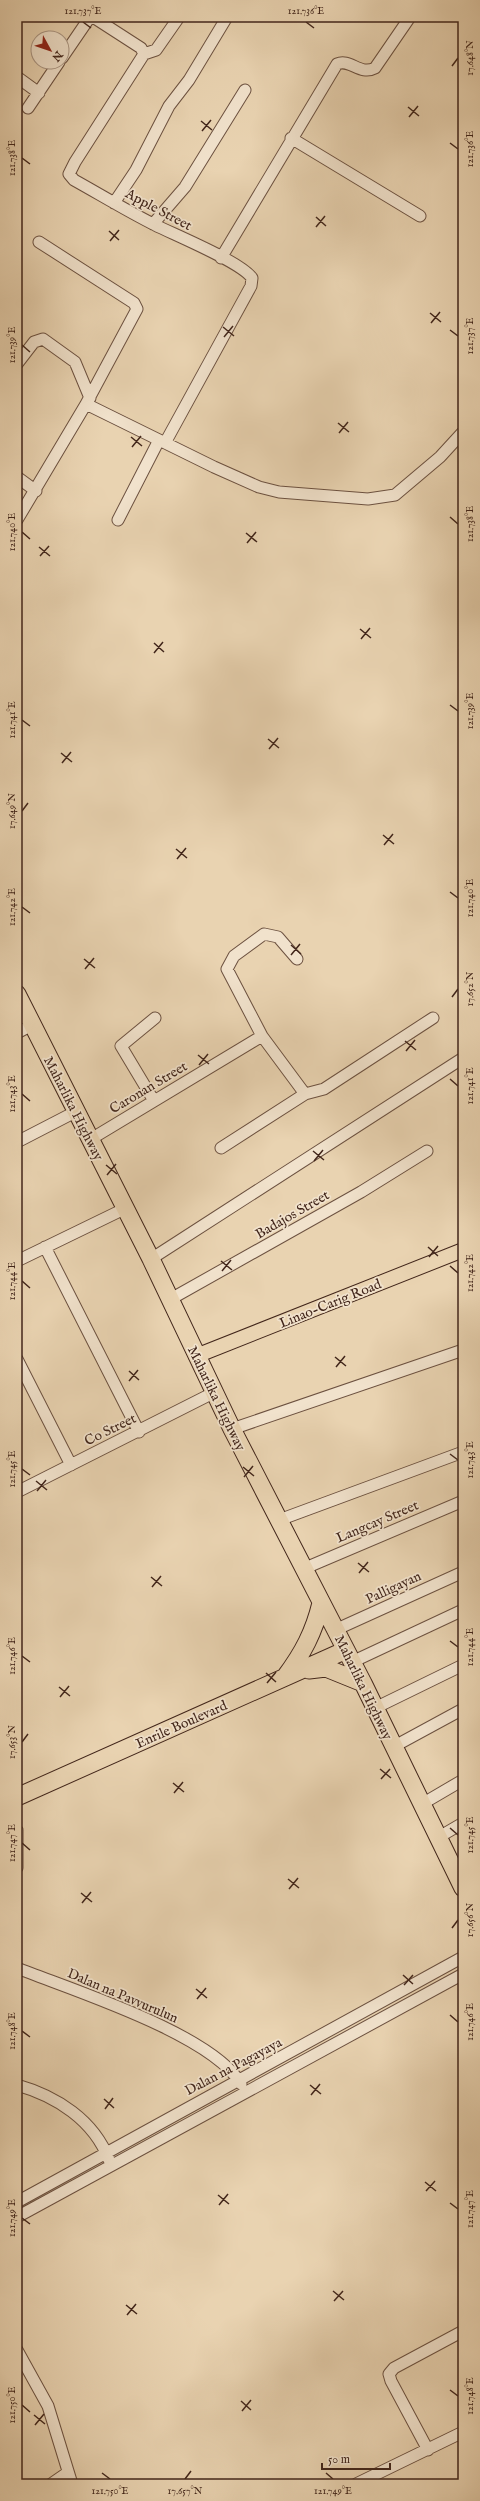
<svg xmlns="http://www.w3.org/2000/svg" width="480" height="2501" font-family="'IM FELL English',serif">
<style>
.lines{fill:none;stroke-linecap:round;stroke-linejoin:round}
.minor-casing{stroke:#6c5140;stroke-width:13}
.major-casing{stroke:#42261b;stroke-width:16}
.highway-casing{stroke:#42261b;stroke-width:19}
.minor{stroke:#f1e2cc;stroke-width:11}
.major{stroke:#e9d3b1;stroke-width:14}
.highway{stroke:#e9d3b1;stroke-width:17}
.ticks{fill:none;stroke:#42261b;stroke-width:1.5}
.labels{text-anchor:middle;stroke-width:3.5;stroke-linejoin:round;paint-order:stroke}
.street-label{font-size:14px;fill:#42261b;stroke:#f1e2cc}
.neatline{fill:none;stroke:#42261b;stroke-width:1.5}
.ticks-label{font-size:10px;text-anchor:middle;fill:#42261b}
</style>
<rect width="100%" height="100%" fill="#e9d3b1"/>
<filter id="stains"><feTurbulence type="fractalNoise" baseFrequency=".005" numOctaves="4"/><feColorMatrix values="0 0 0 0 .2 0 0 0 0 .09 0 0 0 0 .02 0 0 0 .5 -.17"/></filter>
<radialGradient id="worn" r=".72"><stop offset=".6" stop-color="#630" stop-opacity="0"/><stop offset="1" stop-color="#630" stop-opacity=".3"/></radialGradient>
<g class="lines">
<defs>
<path id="minor" d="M93,17l48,31 3,6 -69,108 -6,12 5,6c27,15 53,31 81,45 20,10 86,37 97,53l-1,8 -86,157
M144,54l12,-4 23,-33
M62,58l28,-41
M17,77l22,16
M28,108l31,-46
M291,138l129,78
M114,203l22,-33 33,-64 20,-26 38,-63
M153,224l32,-37 60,-97
M221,258l116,-194c13,-6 23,12 38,4l35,-51
M17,364l17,-22 9,-3 32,23 15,36
M86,404l128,63 45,20 20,5 89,7 27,-4 45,-38 22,-24
M17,477l19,14
M17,520l69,-116 51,-95 -3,-6 -95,-61
M118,520l41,-80
M297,959l-19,-22 -14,-3 -30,22 -7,13 35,67 43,58 19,-5 109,-71
M17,1033l15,-8
M154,1101l-33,-55 34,-28
M91,1139l171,-103
M17,1142l60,-31
M221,1148l84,-54
M45,1247l94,185
M151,1259l312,-201
M17,1261l107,-52
M169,1300l192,-108 66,-41
M17,1359l54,106
M232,1429l231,-79
M17,1492l198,-100
M279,1520l184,-68
M303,1569l160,-68
M335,1630l128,-58
M352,1662l111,-52
M375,1708l88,-43
M393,1747l70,-38
M422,1804l41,-24
M17,1830v38
M439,1837l24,-14
M17,1968c55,22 195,66 224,116
M17,2085c39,11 77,35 92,75
M17,2202l446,-245
M17,2217l446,-243
M17,2350l31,56 24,78
M428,2450l-37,-69 -2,-7 5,-6 69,-37
M51,2484l16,-11
M356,2484l107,-52"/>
<path id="major" d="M196,1356l267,-106"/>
<path id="highway" d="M17,994l134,265 81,170 131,254 100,205
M309,1670l17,-2 37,15
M285,1677c18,-24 29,-45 36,-74
M17,1797l329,-147"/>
</defs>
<!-- minor casing -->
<use href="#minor" class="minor-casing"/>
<!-- major casing -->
<use href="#major" class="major-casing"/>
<!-- highway casing -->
<use href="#highway" class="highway-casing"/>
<!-- minor -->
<use href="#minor" class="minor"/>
<!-- major -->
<use href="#major" class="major"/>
<!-- highway -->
<use href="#highway" class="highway"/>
</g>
<!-- ticks -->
<path class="ticks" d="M83,22l8,6M306,22l8,6M452,66l6,-8M408,107l11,9M409,117l9,-11M201,121l11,9M202,131l9,-11M450,143l8,6M22,158l8,6M316,217l10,9M316,227l9,-11M109,231l10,9M110,241l9,-11M430,313l11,9M431,323l9,-11M223,327l11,9M450,330l8,6M224,337l9,-11M22,345l8,7M338,423l11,9M339,433l9,-11M131,437l11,9M132,447l9,-11M450,517l8,7M22,532l8,7M246,533l11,9M247,543l9,-11M39,547l11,9M40,556l9,-10M360,629l11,9M361,639l9,-11M154,643l10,9M154,653l9,-11M450,705l8,6M22,720l8,6M268,739l11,9M269,749l9,-11M61,753l11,9M62,763l9,-11M22,811l6,-8M383,835l11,9M384,845l9,-11M176,849l11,9M177,859l9,-11M450,892l8,6M22,907l8,6M291,945l10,9M291,955l9,-11M84,959l11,9M85,969l9,-11M452,997l6,-8M405,1041l11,9M406,1051l9,-11M198,1055l11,9M199,1065l9,-11M450,1079l8,7M22,1094l8,7M313,1151l11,9M314,1161l9,-11M106,1165l11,9M107,1175l9,-11M428,1247l10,9M429,1257l9,-11M221,1261l11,9M450,1266l8,7M222,1271l9,-11M22,1281l8,7M335,1357l11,9M336,1367l9,-11M129,1371l10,9M129,1381l9,-11M450,1454l8,6M243,1467l11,9M22,1469l8,6M244,1477l9,-11M36,1481l11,9M37,1491l9,-11M358,1563l11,9M359,1573l9,-11M151,1577l11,9M152,1587l9,-11M450,1641l8,6M22,1656l8,6M266,1673l10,9M267,1683l9,-11M59,1687l11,9M60,1697l9,-11M22,1742l6,-8M380,1769l11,9M381,1779l9,-10M173,1783l11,9M174,1793l9,-11M450,1828l8,7M22,1843l8,7M288,1879l11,9M289,1889l9,-11M81,1893l11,9M82,1903l9,-11M452,1928l6,-8M403,1975l10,9M404,1985l9,-10M196,1989l11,9M197,1999l9,-11M450,2015l8,7M22,2031l8,6M310,2085l11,9M311,2095l9,-11M104,2099l10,9M105,2109l8,-11M425,2182l11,9M426,2191l9,-10M218,2195l11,9M450,2203l8,6M219,2205l9,-11M22,2218l8,6M333,2291l11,9M334,2301l9,-10M126,2305l11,9M127,2315l9,-11M450,2390l8,6M241,2401l10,9M22,2405l8,7M242,2411l9,-11M34,2415l11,9M35,2425l9,-11M102,2473l8,6M326,2473l7,6M185,2479l6,-8"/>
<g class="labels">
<!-- street labels -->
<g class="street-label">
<text transform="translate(159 209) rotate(28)" y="5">Apple Street</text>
<text transform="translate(148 1087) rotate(-31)" y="5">Caronan Street</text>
<text transform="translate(74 1108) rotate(63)" y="5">Maharlika Highway</text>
<text transform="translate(292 1214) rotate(-30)" y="5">Badajos Street</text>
<text transform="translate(330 1303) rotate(-22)" y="5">Linao-Carig Road</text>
<text transform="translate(217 1398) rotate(64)" y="5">Maharlika Highway</text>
<text transform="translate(110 1429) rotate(-26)" y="5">Co Street</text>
<text transform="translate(377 1521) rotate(-23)" y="5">Langcay Street</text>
<text transform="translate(393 1587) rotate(-25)" y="5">Palligayan</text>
<text transform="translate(364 1687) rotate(64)" y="5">Maharlika Highway</text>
<text transform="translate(181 1724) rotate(-24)" y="5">Enrile Boulevard</text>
<text transform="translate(123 1995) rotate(23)" y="5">Dalan na Pavvurulun</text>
<text transform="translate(233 2066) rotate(-28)" y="5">Dalan na Pagayaya</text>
</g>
</g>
<!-- margin -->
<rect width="480" height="2501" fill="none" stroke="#e9d3b1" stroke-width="44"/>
<!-- north arrow -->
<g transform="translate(50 50) rotate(130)"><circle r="19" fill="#f1e2cc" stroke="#ab9785"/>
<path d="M0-3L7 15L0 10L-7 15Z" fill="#8f2418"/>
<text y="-6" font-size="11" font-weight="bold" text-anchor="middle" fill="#42261b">N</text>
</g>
<!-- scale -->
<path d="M322 2463v6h68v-6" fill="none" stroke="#42261b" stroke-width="2"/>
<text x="328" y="2463" font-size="12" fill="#42261b" stroke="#f1e2cc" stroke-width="3" paint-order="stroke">50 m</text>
<rect x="22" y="22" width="436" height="2457" class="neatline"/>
<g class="ticks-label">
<text x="83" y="14">121.737°E</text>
<text x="306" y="14">121.736°E</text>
<text transform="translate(469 58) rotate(-90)" y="4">17.648°N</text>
<text transform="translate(469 149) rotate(-90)" y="4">121.736°E</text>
<text transform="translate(11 158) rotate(-90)" y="4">121.738°E</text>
<text transform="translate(469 336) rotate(-90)" y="4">121.737°E</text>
<text transform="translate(11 345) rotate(-90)" y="4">121.739°E</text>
<text transform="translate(469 524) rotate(-90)" y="4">121.738°E</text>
<text transform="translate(11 532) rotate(-90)" y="4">121.740°E</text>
<text transform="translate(469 711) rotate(-90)" y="4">121.739°E</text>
<text transform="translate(11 720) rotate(-90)" y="4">121.741°E</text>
<text transform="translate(11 811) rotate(-90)" y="4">17.649°N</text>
<text transform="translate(469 898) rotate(-90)" y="4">121.740°E</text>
<text transform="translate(11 907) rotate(-90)" y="4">121.742°E</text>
<text transform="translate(469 989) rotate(-90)" y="4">17.652°N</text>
<text transform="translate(469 1086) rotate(-90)" y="4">121.741°E</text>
<text transform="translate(11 1094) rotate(-90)" y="4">121.743°E</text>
<text transform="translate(469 1273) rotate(-90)" y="4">121.742°E</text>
<text transform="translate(11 1281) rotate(-90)" y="4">121.744°E</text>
<text transform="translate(469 1460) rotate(-90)" y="4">121.743°E</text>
<text transform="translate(11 1469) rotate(-90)" y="4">121.745°E</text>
<text transform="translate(469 1647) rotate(-90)" y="4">121.744°E</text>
<text transform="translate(11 1656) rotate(-90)" y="4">121.746°E</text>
<text transform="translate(11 1742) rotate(-90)" y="4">17.653°N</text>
<text transform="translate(469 1835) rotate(-90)" y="4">121.745°E</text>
<text transform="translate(11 1843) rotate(-90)" y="4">121.747°E</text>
<text transform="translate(469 1920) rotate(-90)" y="4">17.656°N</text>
<text transform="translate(469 2022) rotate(-90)" y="4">121.746°E</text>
<text transform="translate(11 2031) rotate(-90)" y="4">121.748°E</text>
<text transform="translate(469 2209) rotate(-90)" y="4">121.747°E</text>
<text transform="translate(11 2218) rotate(-90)" y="4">121.749°E</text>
<text transform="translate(469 2396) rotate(-90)" y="4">121.748°E</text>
<text transform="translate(11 2405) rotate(-90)" y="4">121.750°E</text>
<text x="110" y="2494">121.750°E</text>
<text x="185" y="2494">17.657°N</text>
<text x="333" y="2494">121.749°E</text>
</g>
<rect width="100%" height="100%" filter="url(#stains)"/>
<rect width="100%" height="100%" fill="url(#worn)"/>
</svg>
